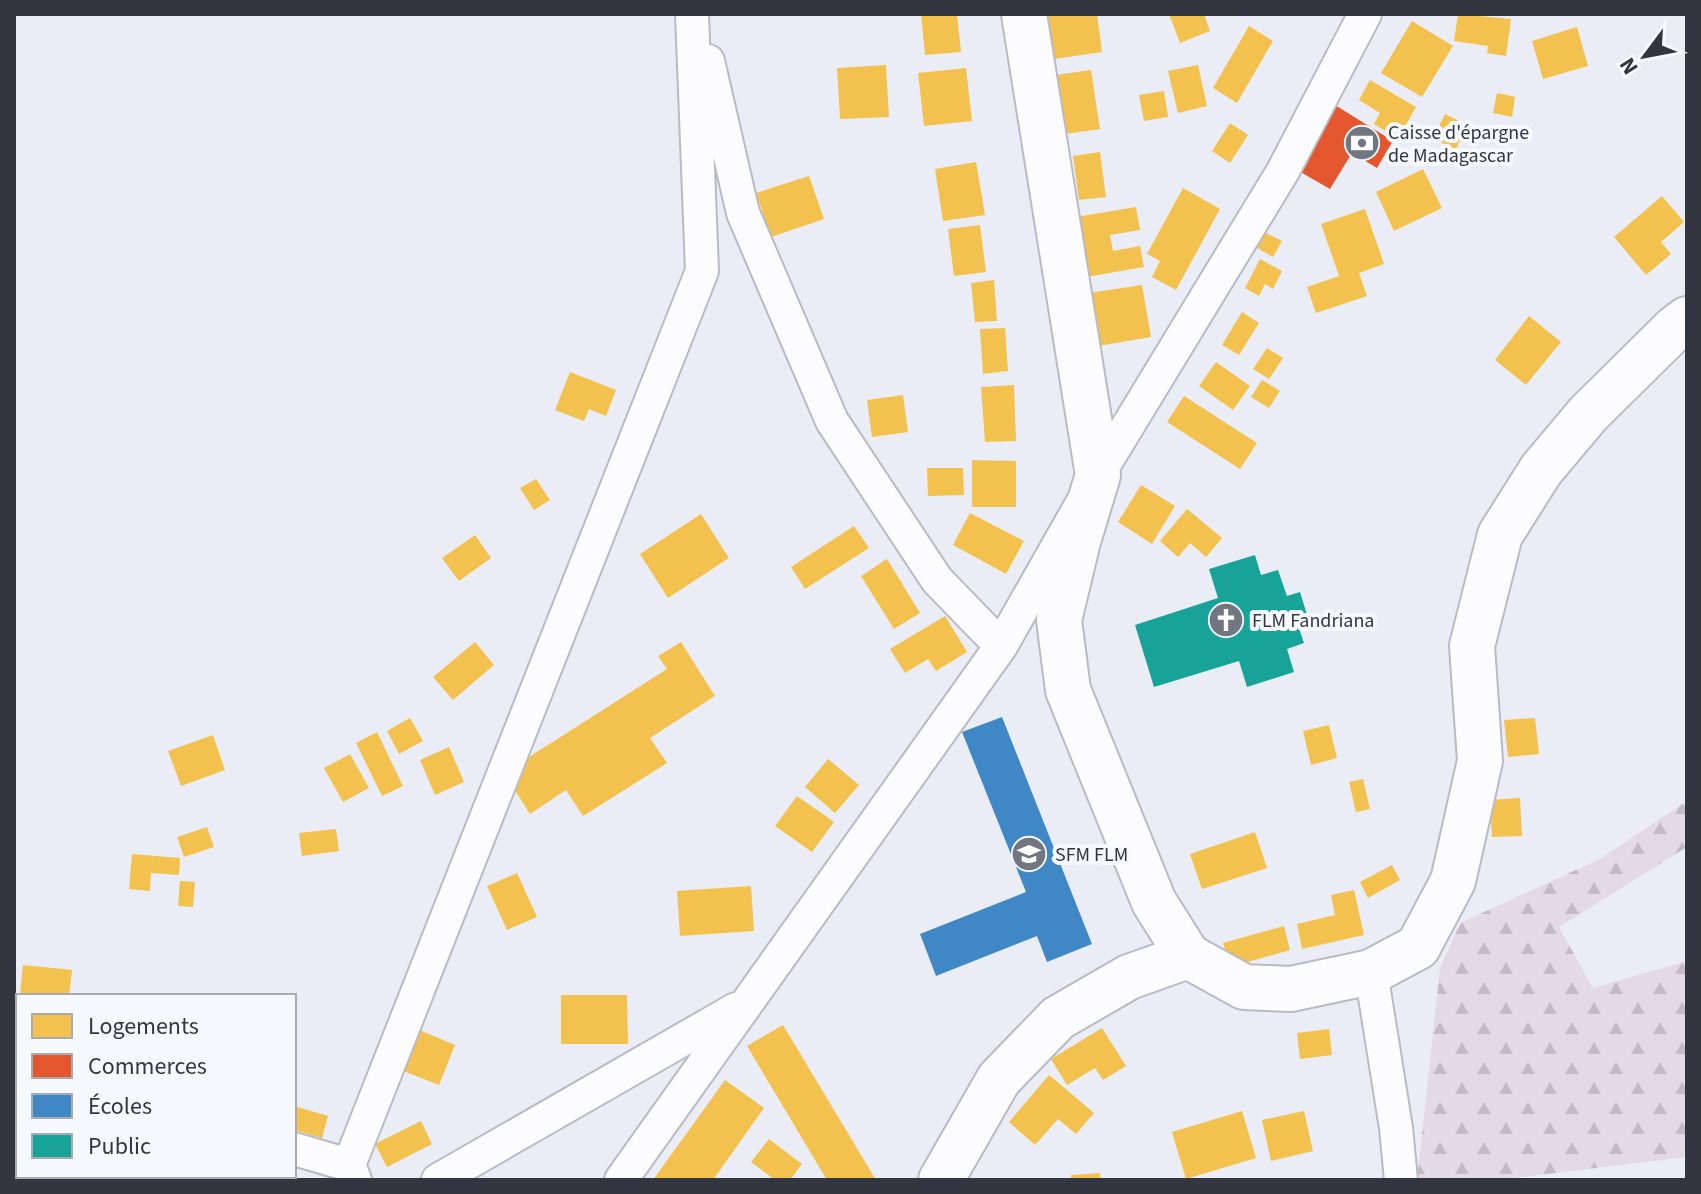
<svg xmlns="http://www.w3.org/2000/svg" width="1701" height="1194" font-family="'Source Sans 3',sans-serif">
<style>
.forest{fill:url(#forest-firs)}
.homes{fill:#f2c14e}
.shops{fill:#e4572e}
.schools{fill:#3f88c5}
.public{fill:#17a398}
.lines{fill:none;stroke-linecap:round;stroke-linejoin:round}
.street-casing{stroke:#b8bbc3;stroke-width:36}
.secondary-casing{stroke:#b8bbc3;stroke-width:48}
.street{stroke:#fcfcfe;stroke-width:32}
.secondary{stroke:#fcfcfe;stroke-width:44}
.labels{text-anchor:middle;stroke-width:8;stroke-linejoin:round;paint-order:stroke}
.poi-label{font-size:20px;fill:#323640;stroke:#f6f9fe;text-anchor:start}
</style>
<defs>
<pattern id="forest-firs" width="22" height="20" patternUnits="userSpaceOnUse" patternTransform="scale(2)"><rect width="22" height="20" fill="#e4d9e7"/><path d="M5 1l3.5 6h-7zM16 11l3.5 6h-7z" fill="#c4bbc7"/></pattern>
</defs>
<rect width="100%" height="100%" fill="#eaedf6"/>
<!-- forest -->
<path class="forest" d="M1687,801v46l-128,80 34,61 94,-27v196l-190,23h-80l23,-212 20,-45 140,-64z"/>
<!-- homes -->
<path class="homes" d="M921,14h36l4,38 -36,3z
M1047,14h50l5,38 -48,7z
M1169,14h35l6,17 -30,12z
M1458,14l53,5 -5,37 -19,-3 1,-7 -34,-5z
M1412,21l41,25 -31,51 -41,-24z
M1249,26l24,15 -36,62 -24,-15z
M1577,27l11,39 -45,13 -11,-38z
M886,65l3,52 -49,2 -3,-51z
M1198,65l9,41 -29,7 -10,-42z
M966,68l6,53 -48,5 -6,-53z
M1091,70l9,59 -35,5 -9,-59z
M1370,80l46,27 -18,32 -24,-15 6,-11 -21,-13z
M1164,91l4,26 -24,4 -5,-26z
M1497,93l18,4 -3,20 -19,-4z
M1445,114l22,11 -11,24 -23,-10z
M1230,123l18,12 -18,28 -18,-12z
M1100,152l6,45 -27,3 -6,-44z
M976,162l9,53 -42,6 -8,-52z
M1423,169l19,39 -48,23 -18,-39z
M809,176l15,43 -53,18 -15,-44z
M1183,188l37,21 -44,81 -24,-13 8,-16 -13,-7z
M1662,196l22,26 -23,20 10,12 -25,21 -32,-38z
M1136,207l4,23 -30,5 3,16 27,-5 4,21 -58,10 -10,-60z
M1365,209l19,55 -25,9 8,23 -51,17 -9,-26 32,-11 -18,-52z
M980,225l6,47 -32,4 -6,-47z
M1260,230l22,11 -9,16 -21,-12z
M1260,259l22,12 -9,18 -8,-5 -6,12 -14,-8z
M994,280l3,41 -22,1 -4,-39z
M1142,285l9,52 -53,9 -9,-53z
M1242,312l17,11 -20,32 -17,-10z
M1529,316l32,26 -35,43 -31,-25z
M1005,328l3,43 -25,3 -3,-45z
M1267,348l16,10 -14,21 -16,-10z
M1216,362l34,24 -17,24 -34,-24z
M570,372l46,18 -10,26 -17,-7 -5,12 -29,-11z
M1262,380l18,11 -11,17 -18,-11z
M1014,385l2,56 -31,1 -4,-55z
M903,395l5,37 -36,5 -5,-37z
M1184,396l73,47 -17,26 -73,-47z
M972,460l44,1v46h-44z
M927,468h36l1,27 -36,1z
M536,479l14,21 -16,10 -14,-22z
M1141,485l34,21 -23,38 -34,-22z
M1187,509l35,29 -16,19 -16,-14 -12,14 -18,-16z
M970,513l54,28 -18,33 -53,-29z
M701,514l28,44 -61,40 -28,-44z
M854,526l15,22 -64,41 -14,-22z
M475,535l16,23 -32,23 -17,-23z
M887,559l33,54 -26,16 -33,-53z
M945,616l22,36 -31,19 -8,-12 -23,14 -15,-24z
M475,642l19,23 -41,35 -20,-23z
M681,642l34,54 -65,42 17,25 -84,53 -17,-26 -36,24 -26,-41 163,-104 -9,-13z
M410,718l13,23 -24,13 -12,-23z
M1535,718l4,36 -31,3 -4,-37z
M1329,725l8,33 -26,7 -8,-34z
M377,732l26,54 -21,10 -26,-53z
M213,735l12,35 -44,16 -13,-35z
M449,747l15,35 -29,13 -15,-35z
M350,754l19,34 -26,14 -19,-34z
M828,759l31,26 -24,28 -30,-26z
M1363,779l7,30 -14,3 -7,-30z
M797,796l37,26 -22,30 -37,-26z
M1520,798l2,38 -30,1 -2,-37z
M207,827l7,20 -30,10 -7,-20z
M336,829l3,22 -37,5 -3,-23z
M1255,832l12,36 -65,21 -12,-35z
M132,854l48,4 -1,17 -28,-2 -1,18 -21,-2z
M1392,865l8,15 -32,18 -8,-16z
M517,873l20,44 -30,13 -20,-44z
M180,881l15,1 -2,25 -15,-1z
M751,886l3,45 -74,5 -3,-45z
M1354,890l10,45 -62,14 -5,-25 38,-9 -4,-20z
M1284,926l6,24 -60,17 -7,-24z
M23,965l49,5 -3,26 -49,-2z
M561,995h66l1,49h-67z
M783,1025l93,155h-49l-80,-134z
M410,1026l45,19 -16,40 -46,-18z
M1102,1028l24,38 -23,14 -8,-12 -28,17 -16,-26z
M1329,1029l3,26 -32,4 -3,-26z
M1049,1075l45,38 -18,21 -18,-15 -23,26 -26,-23z
M725,1080l39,28 -51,72h-60z
M294,1106l34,10 -6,22 -28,-8z
M1242,1111l14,47 -70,21 -14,-47z
M1304,1111l9,40 -42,10 -9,-41z
M421,1121l11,23 -45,23 -12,-23z
M769,1139l33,25 -12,16h-15l-24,-18z
M1100,1173l1,7h-30v-5z"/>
<!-- shops -->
<path class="shops" d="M1335,105l58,36 -16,27 -25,-15 -22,36 -33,-19z"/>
<!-- schools -->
<path class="schools" d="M1002,717l90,227 -45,18 -10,-26 -101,40 -16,-42 106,-42 -64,-160z"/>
<!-- public -->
<path class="public" d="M1255,555l6,20 17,-5 9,26 13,-4 8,26 -11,4 7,21 -17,6 7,23 -47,15 -8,-26 -85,26 -19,-62 83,-27 -9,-29z"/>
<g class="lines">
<defs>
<path id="street" d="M708,61l35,152 89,208 105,159 64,66
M1371,972l25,156 5,52
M14,1096h4
M294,1149l55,16
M355,1180l-6,-15 353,-894 -10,-257
M438,1180l298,-171
M621,1180l380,-534 97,-171 185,-304 82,-157"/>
<path id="secondary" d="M1024,14l74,461 -20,66 -19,79 9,70 86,212 34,54 56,31 47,2 80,-17 47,-25 35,-66 27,-120 -8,-115 28,-111 41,-65 47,-56 87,-86 12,-9
M941,1180l58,-101 59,-61 71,-41 59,-21"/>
</defs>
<!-- street casing -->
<use href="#street" class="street-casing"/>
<!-- secondary casing -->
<use href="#secondary" class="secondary-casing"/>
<!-- street -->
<use href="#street" class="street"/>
<!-- secondary -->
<use href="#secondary" class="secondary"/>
</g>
<!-- icons -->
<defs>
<symbol id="bank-disc" viewBox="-11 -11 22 22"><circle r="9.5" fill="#727680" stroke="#f6f9fe"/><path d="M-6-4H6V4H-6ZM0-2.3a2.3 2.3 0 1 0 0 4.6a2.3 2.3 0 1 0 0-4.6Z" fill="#fff"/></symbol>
<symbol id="church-disc" viewBox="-11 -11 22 22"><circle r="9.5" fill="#727680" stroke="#f6f9fe"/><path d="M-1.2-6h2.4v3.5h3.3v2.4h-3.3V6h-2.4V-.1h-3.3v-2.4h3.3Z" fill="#fff"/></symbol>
<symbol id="school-disc" viewBox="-11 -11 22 22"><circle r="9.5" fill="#727680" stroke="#f6f9fe"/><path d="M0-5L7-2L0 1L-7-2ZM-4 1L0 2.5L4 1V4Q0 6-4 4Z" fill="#fff"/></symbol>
</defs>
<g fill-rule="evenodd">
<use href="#bank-disc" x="1342" y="123" width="40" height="40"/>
<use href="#church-disc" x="1206" y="600" width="40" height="40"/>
<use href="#school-disc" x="1009" y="834" width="40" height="40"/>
</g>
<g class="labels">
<!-- poi labels -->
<g class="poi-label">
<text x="1388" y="139">Caisse d'épargne<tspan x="1388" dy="23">de Madagascar</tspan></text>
<text x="1252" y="627">FLM Fandriana</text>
<text x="1055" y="861">SFM FLM</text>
</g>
</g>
<!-- border -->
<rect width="1701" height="1194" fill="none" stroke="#323640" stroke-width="32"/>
<!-- legend -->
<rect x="16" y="994" width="280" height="184" fill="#f6f9fe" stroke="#a8abb2" stroke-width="2"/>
<rect x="32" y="1014" width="40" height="24" fill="#f2c14e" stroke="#a8abb2" stroke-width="2"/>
<text x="88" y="1034" font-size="24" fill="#323640">Logements</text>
<rect x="32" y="1054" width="40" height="24" fill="#e4572e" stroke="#a8abb2" stroke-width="2"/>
<text x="88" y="1074" font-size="24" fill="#323640">Commerces</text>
<rect x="32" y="1094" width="40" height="24" fill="#3f88c5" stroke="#a8abb2" stroke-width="2"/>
<text x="88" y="1114" font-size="24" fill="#323640">Écoles</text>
<rect x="32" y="1134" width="40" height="24" fill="#17a398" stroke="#a8abb2" stroke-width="2"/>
<text x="88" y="1154" font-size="24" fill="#323640">Public</text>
<!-- north arrow -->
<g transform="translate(1645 56) rotate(238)" stroke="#f6f9fe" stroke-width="6" paint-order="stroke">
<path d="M0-6L14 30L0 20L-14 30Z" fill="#323640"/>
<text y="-12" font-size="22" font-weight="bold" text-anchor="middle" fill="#323640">N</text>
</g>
</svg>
